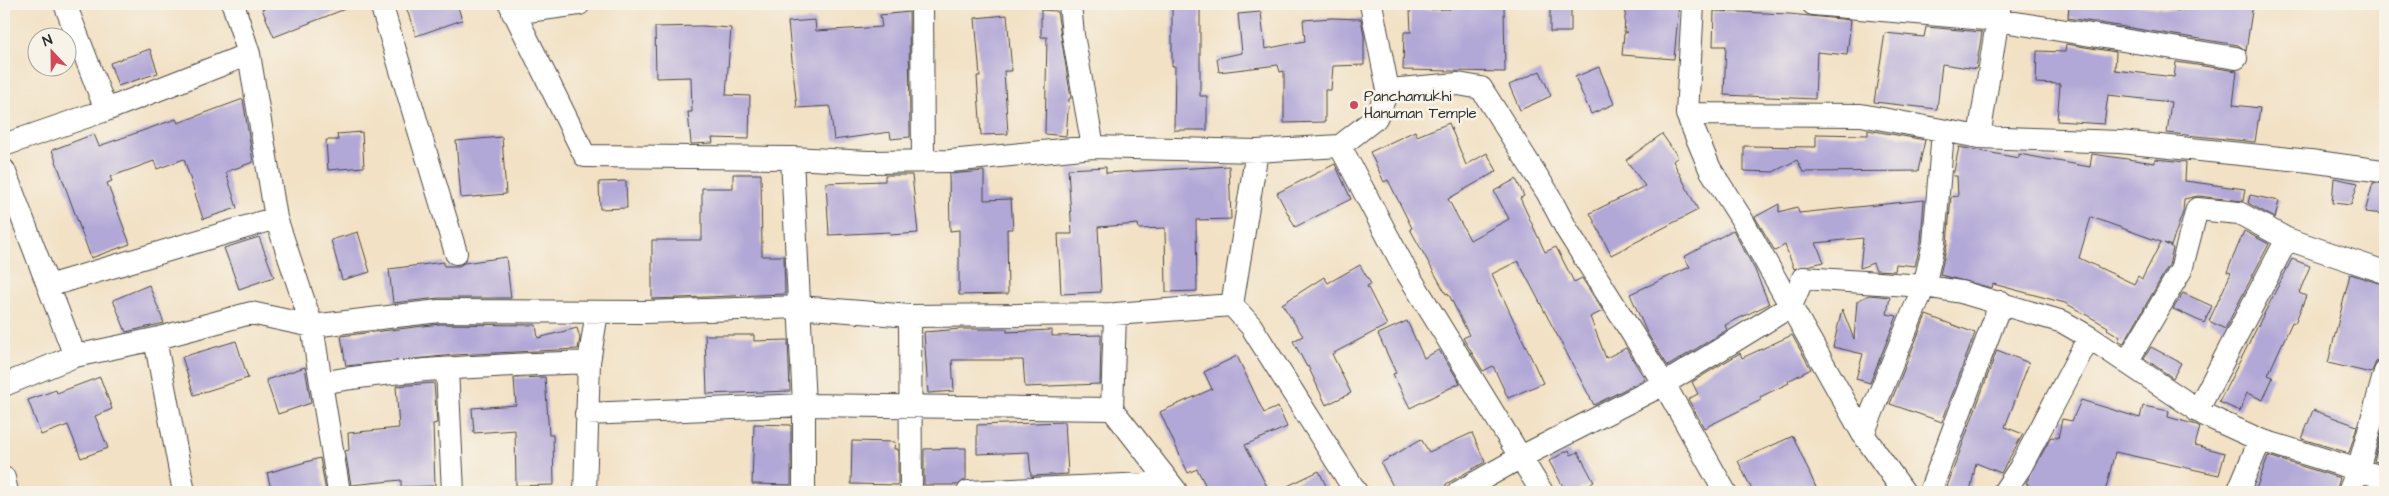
<svg xmlns="http://www.w3.org/2000/svg" width="2389" height="496" font-family="'Architects Daughter',sans-serif">
<style>
.building{fill:#b2a8d7;fill-rule:evenodd}
.lines{fill:none;stroke-linecap:round;stroke-linejoin:round}
.minor-casing{stroke:#494642;stroke-width:24}
.minor{stroke:#fff;stroke-width:22}
.poi-dot{fill:#d1495b;stroke:#f7f3e8;stroke-width:2}
.labels{text-anchor:middle;stroke-width:5;stroke-linejoin:round;paint-order:stroke}
.poi-label{font-size:15px;fill:#2b2b2b;stroke:#f7f3e8;text-anchor:start}
</style>
<rect width="100%" height="100%" fill="#f7f3e8"/>
<filter id="ink" filterUnits="userSpaceOnUse"><feTurbulence type="fractalNoise" baseFrequency=".02" numOctaves="2"/><feDisplacementMap in="SourceGraphic" scale="10" xChannelSelector="R" yChannelSelector="G"/><feConvolveMatrix kernelMatrix="1 2 1 2 8 2 1 2 1" color-interpolation-filters="sRGB"/></filter>
<filter id="wash" filterUnits="userSpaceOnUse"><feTurbulence type="fractalNoise" baseFrequency=".0096" numOctaves="4" result="noise"/><feDisplacementMap in="SourceGraphic" scale="20" xChannelSelector="R" yChannelSelector="G"/><feGaussianBlur stdDeviation="1.12" result="paint"/><feColorMatrix in="noise" values="0 0 0 0 0 0 0 0 0 0 0 0 0 0 0 0 0 1.4 0 .05"/><feComposite in="paint" operator="in"/></filter>
<g filter="url(#wash)">
<rect width="100%" height="100%" fill="#f2e1c4"/>
<g id="blocks">
<!-- building -->
<path class="building" d="M274,4h81v1l-81,32 -12,-28z
M405,4h52l5,16 -46,16z
M1172,4h28v92h7v34h-33l1,-64h-3z
M1450,4h54l1,68 -102,-2 1,-38h7l-1,-22 40,-1z
M1550,4h21v28h-21z
M1626,4h53l-5,55 -52,-4 2,-21 3,-2h-3z
M2069,4h60l50,7 1,-7h73l-7,47 -8,-6 -170,-27z
M1041,10l16,1 14,87 -2,1 -3,37 -21,-2 2,-97h-6z
M1714,11l75,3 62,6 -4,35 -30,-3 -2,47 -91,-4 2,-49h-13z
M909,12l1,125 -19,2 -1,-7 -56,8 -4,-34 -33,2 -9,-86 27,-2 1,11 66,-4 -2,-12z
M1261,12l4,37 40,-8 -2,-21 29,-2 29,1 3,17v29l-31,1 -2,24h-6v32l-41,1v-52l-4,1 -2,-7 -59,7 -2,-14 25,-5 -4,-39z
M1007,15l5,56h-8l4,63 -27,1 -4,-59h3l-5,-58z
M702,26l29,2 -5,67 24,1 -1,43 -37,-1 1,5 -22,1 -3,-32h4l-1,-35 -35,1 -1,-51z
M1926,27l56,5 -6,37 -34,-5 -5,45 -63,-7 11,-69 39,4z
M2066,44l50,8 -1,18 59,7 2,-15 61,9 -4,34 27,3 -5,34 -88,-9 4,-31 -63,-7 -4,29 -47,-3 3,-37 -24,-1 1,-32 28,1z
M150,49l8,24 -40,13 -8,-23z
M1599,67l15,37 -23,10 -16,-37z
M1540,71l11,25 -31,14 -11,-25z
M243,99l10,63 -27,10 11,36 -34,11 -19,-60 -27,10 -3,-8 -44,16 2,4 -5,2 23,61 -39,14 -39,-108 42,-16 5,12 77,-27 2,4z
M1449,123l17,42 21,-12 10,18 -49,28 22,41 39,-21 -15,-28 22,-12 8,17 -4,2 25,54 11,-5 18,35 8,-4 21,33 -13,6 16,41 20,-10 19,31 -51,26 -76,-144 -26,13 51,109 -35,15 -15,-32 -10,5 -20,-33 6,-3 -21,-42 -2,1 -36,-65 2,-1 -24,-48 -4,2 -14,-30 45,-21 2,5z
M1868,130l57,10 -7,31 -115,1 -6,-12 -24,12 -29,-1v-25l72,1v-13l52,1z
M362,132l2,35 -36,3 -2,-30h12l-1,-6z
M1662,134l16,23 -5,4 25,49 -87,45 -21,-42 55,-27 -19,-26z
M502,137l4,57 -45,4 -5,-57z
M1959,147l60,11v-4l71,13 2,-13 63,9v-4l31,3 -1,19 60,8 -2,12 -45,-5 -14,3 -1,13 -12,34 -7,-3 9,5 -4,17 -46,79 -5,-4 2,-3 -13,-8 1,-2 -43,-24 -72,-19 -1,4 -52,-13 7,-31 4,-47 7,-1 -1,-20h-4zM2091,217l70,25 -19,37 -4,-3 -4,8 -55,-26z
M1335,164l16,35 -56,28 -18,-34z
M1229,166l2,53 -35,1 1,71 -31,1 -1,-64 -26,1 -1,-5 -40,3 3,65 -40,2 -3,-60h14l-4,-65 38,-2v6z
M984,171v29l27,-1 2,30h-6l1,65 -49,1v-65l-9,1 -1,-57z
M733,174h28l1,82h22l1,38 -133,5v-59h50v-52h31z
M885,175h27l6,58 -28,2v-3l-61,3 -3,-52 59,-2z
M2334,178l24,5 -7,22 -19,-2z
M626,181l1,27 -27,1 -1,-27z
M2373,183h12v31l-20,-2z
M2250,195l29,6 -4,17 -27,-15z
M1924,200l-3,41 -6,25 -19,-2 -1,7 -19,-1 -3,-7 -13,5 3,-30 -47,5 8,19 -30,7 -9,-24 -10,6 -20,-34 24,-13v8l18,-5 2,6z
M1733,230l22,40 14,34 -44,21 2,5 -59,36 -21,-33 -17,-39 60,-27 -6,-10z
M2244,231l25,13 -44,85 -16,-8 22,-48 -4,-1z
M358,232l12,40 -28,8 -11,-40z
M259,237l15,40 -35,12 -15,-41z
M506,257l5,41h-72l-46,5 -4,-34 55,-7v4h15l5,-3z
M2292,259l18,7 -11,27 7,3 -11,27 -3,-1 -24,53 5,2 -10,23 -16,-7 -7,18 -21,-9z
M1360,265l11,19 -4,2 20,39 -55,29 19,39 -25,12 -18,-39 -1,1 -14,-26 10,-5 -21,-32 42,-27 4,6z
M2350,274l35,11v74l-9,3 -5,11 -43,-10z
M149,285l15,38 -38,9 -13,-32z
M2183,293l29,13 -8,17 -31,-14z
M1869,295l21,2 -3,17 10,2 -27,67 -14,-4 7,-25 -30,-7 9,-38 12,30 3,-38z
M1926,315l49,18 -33,89 -52,-18z
M1407,321l17,37 15,-8 21,33 -50,25 -17,-34 3,-1 -18,-39z
M440,324l96,1 2,13 39,-10 3,10 -2,11 -124,6 -108,11 -5,-30z
M961,329h46v3l45,-2v6l49,-1 -1,49 -75,3 -2,-27h-71l2,31 -26,2 -4,-61z
M705,335h49v6l34,-1 2,51 -83,3z
M1792,335l19,34 -23,12 1,2 -29,14 1,3 -57,28 -16,-29 10,-5 -6,-12 48,-29 2,5z
M236,341l12,37 -54,17 -12,-38z
M2151,347l30,16 -8,15 -29,-20z
M1997,350l32,13 -24,64 18,7 -22,39 -25,-10 -6,29h-25z
M1237,356l27,57 14,-6 9,20 -42,18 25,47h-61l-12,-23 -9,4 -28,-61 52,-23 -8,-17z
M305,367l6,36 -33,11 -12,-34z
M100,377l12,32 -17,7 13,32 -27,10 -13,-33 -27,10 -13,-35 28,-10 1,3z
M545,377l4,58h4l1,50 -38,1 -1,-56 -41,3 -2,-25 44,-3 -2,-27z
M434,383l3,40 -4,1 2,62 -34,1v-7l-50,5 -6,-34 4,-1 -1,-17 51,-5 -3,-42z
M2081,400l59,18 3,-12 26,5 -1,6 29,8 3,2 -5,18 30,8 -6,22 -104,-23 -10,40h-18v-2l-61,2 2,-8 -2,-1 25,-46 7,1 4,-19 10,2z
M2313,410l44,16 -8,27 -47,-14z
M1065,422l3,52 -37,2 -2,-24 -52,2v-29z
M754,424l37,1v60l-39,-1z
M1472,433l13,29 -39,22v8h-50l-15,-29 40,-24 8,13z
M2381,434l4,2v28l-11,-3z
M1793,436l25,56h-65l-15,-31z
M852,441l43,1 -1,7h4v36l-47,-1z
M966,448v31l-8,6h-34v-36z
M1569,450l2,5 7,-3 16,30 -19,10h-9l-17,-31z
M2268,456l72,22 -4,14h-81z
M320,458l6,34h-54l-5,-19z
M1319,471l10,21h-54z"/>
</g>
</g>
<g filter="url(#ink)">
<use href="#blocks" fill-opacity="0" stroke="#494642" stroke-width="1"/>
<g class="lines">
<defs>
<path id="minor" d="M65,4l41,106
M233,4l16,50 27,164 36,108 9,57c88,-16 179,-17 268,-21l-4,130
M381,4l75,249
M510,4l75,152 207,2 76,4 82,-1 143,-14 164,4 83,-5 66,125 136,221
M922,4l1,157
M1070,4l3,31 20,112
M1371,4l17,86 70,-6 23,4 66,104 20,38 97,154 61,108
M1693,4l-6,110 23,55 31,49 122,216 41,58
M1813,4l184,16 239,38
M513,13l66,-9
M1687,114l174,1 118,22 141,5 190,19 72,10
M1979,137l21,-133
M4,145l102,-35 143,-56
M1340,146l36,-28 12,-28
M792,158l12,247v87
M4,170l71,186 80,-17 96,-26 61,13 127,-15 206,1 154,-5 111,9 205,-2 117,-9 19,21 105,166
M48,286l228,-68
M1232,305l25,-154
M1115,314l-3,95 64,82
M910,316l1,176
M155,339l29,153
M589,362l8,-50
M2127,362l54,-92 16,-61 42,4 48,26
M447,369l6,123
M321,383l18,109
M4,385l71,-29
M2197,411l90,-172 98,33
M586,414l218,-9 308,4
M1863,434l61,-148 10,-43 9,-112
M4,478l3,14
M968,492l202,-9
M1459,492l62,-35 143,-73 127,-78 12,-28 121,8 37,6 102,30 26,15 116,78 55,25 125,38
M1930,492l71,-190
M2004,492l16,-24 69,-131
M2238,492l22,-52
M2349,492l9,-22 27,-98"/>
</defs>
<!-- minor casing -->
<use href="#minor" class="minor-casing"/>
<!-- minor -->
<use href="#minor" class="minor"/>
</g>
</g>
<!-- markers -->
<circle class="poi-dot" cx="1354" cy="105" r="5"/>
<g class="labels">
<!-- poi labels -->
<g class="poi-label">
<text x="1364" y="101">Panchamukhi<tspan x="1364" dy="17">Hanuman Temple</tspan></text>
</g>
</g>
<!-- margin -->
<rect width="2389" height="496" fill="none" stroke="#f7f3e8" stroke-width="20"/>
<!-- north arrow -->
<g transform="translate(52 52) rotate(338)"><circle r="24" fill="#f7f3e8" stroke="#a5a39c"/>
<path d="M0-4L9 19L0 12L-9 19Z" fill="#d1495b"/>
<text y="-8" font-size="14" font-weight="bold" text-anchor="middle" fill="#2b2b2b">N</text>
</g>
</svg>
